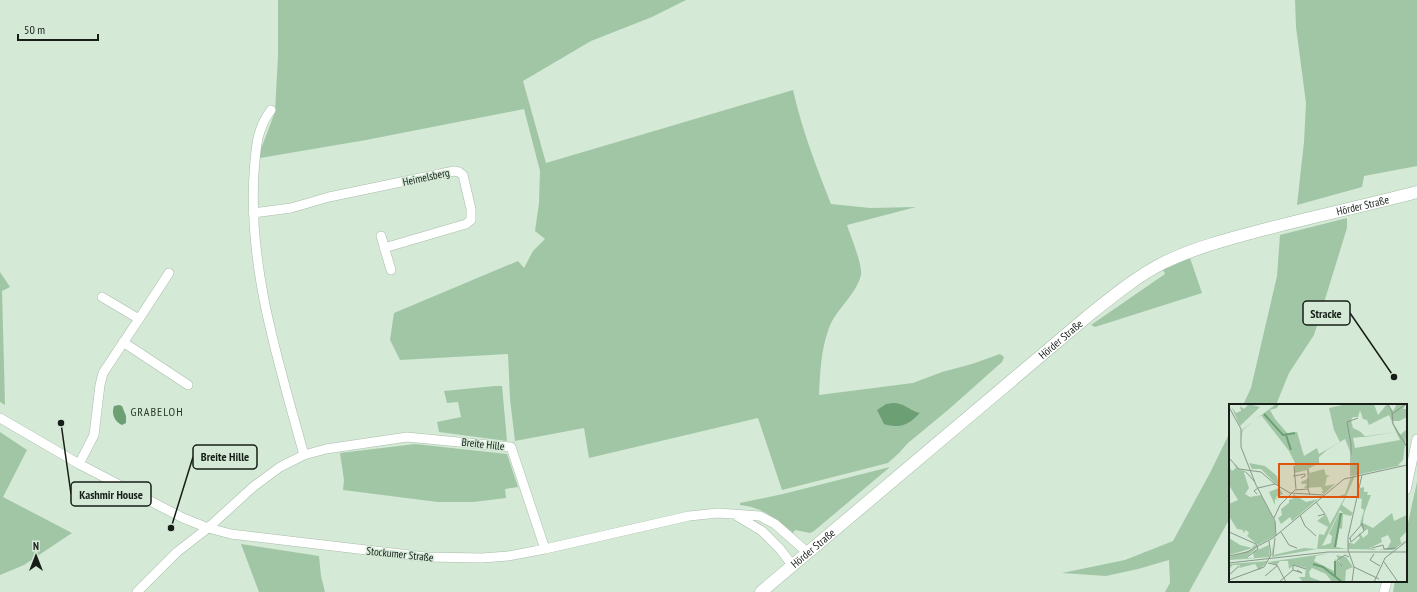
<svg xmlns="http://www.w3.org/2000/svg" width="1417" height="592" font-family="'PT Sans Narrow',sans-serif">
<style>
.green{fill:#a1c6a5;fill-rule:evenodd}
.water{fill:#6d9f74}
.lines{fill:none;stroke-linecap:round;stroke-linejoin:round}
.street-casing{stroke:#a8bdaa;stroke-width:10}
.secondary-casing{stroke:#a8bdaa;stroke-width:13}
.street{stroke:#fff;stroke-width:9}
.secondary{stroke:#fff;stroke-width:12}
.labels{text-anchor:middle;stroke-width:3;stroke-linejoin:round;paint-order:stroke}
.street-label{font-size:11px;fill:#161e17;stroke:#d4e9d6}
.neighbourhood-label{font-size:12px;letter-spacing:1px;fill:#293a2b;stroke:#d4e9d6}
.inset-river{fill:none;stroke:#6d9f74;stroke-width:2}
.inset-road{fill:none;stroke:#88988a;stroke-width:1}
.view{fill:#de560d;fill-opacity:0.15;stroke:#de560d;stroke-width:2}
.inset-edge{fill:none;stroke:#161e17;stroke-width:2}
.leader{fill:none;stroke:#161e17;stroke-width:1.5}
.callout-dot{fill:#161e17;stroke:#d4e9d6;stroke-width:1.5}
.callout{fill:#d4e9d6;stroke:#161e17;stroke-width:1.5}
.callout-label{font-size:12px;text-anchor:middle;font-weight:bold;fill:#161e17}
</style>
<rect width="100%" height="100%" fill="#d4e9d6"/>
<!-- green -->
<path class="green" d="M278,0h408l-34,17 -61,24 -68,40 23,82 247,-73c9,40 23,76 38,114l39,4 46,-1 -69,18c3,10 16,40 14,50 -5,20 -25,34 -32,53 -8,21 -9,45 -10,67l94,-12 29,-11 30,-8 28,-10 4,3 -2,5 -54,48 -40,33 -9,10 -11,10 -106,27 -24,-72 -169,40 -5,-30 -69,13 -5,-42 -2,-45 -108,6 -10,-20 4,-27 124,-52 6,7 9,-17 12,-12 -10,-8 4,-28 1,-32 -16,-62 -158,31 -106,18 1,-9 14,-37 3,-56zM886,404l20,3 5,4 9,2c-9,10 -15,13 -28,13l-14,-16z
M1295,0h122v166l-53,10 -2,11 -65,18 7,-63 2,-39 -10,-76z
M1347,218v10l-33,107 -25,38 -13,32h-33l8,-17 26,-112 3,-41z
M1190,258l12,35 -107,34 -4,-2 74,-51 -2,-4z
M0,272l10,15 -8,4 3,114 -5,-3z
M495,386h7l5,55 -68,-9 -2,-10 24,-5 -3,-15 -11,1 -3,-12z
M0,432l27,18 -24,47 69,36 -48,32 -24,10z
M1230,432v86l-41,74h-24l5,-9 -1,-23 -31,9 -32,7 -44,-3 63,-13 48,-19 38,-70z
M415,444l92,10 11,33 -13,2 1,9 -33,4h-35l-95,-12 1,-10 -4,-27z
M890,467l-76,64 -4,2 -15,-3 -2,3c-16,-14 -31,-26 -53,-28v-2l43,-9z
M1417,482v110h-24l2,-11h11v-49z
M241,544l78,12 2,20 4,16h-66z"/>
<!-- water -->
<path class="water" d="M893,403c12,0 15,7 27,10 -11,12 -20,16 -36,11l-7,-14 9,-6z
M119,405l3,1 4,10v7l-4,2c-7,-3 -11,-11 -8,-19z"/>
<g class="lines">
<defs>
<path id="street" d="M271,110c-15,20 -15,39 -17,63 -6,97 25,190 50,282
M253,213l38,-5 38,-11 125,-26 5,1 4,3 8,34v11l-5,4 -82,24
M381,236l10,34
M139,319l30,-46
M123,342l65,43
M0,418l79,46 104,54 25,10 23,6 195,23 56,1 26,-2 37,-7 144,-33 29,-3 42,3 15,8 33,29
M79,464l15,-29 6,-50 3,-12 36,-54 -37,-22
M1406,490l11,-51
M737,516l25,15 18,18 13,17
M137,592l40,-40 31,-24 45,-41 27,-20 24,-12 22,-6 81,-12 104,10 34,102
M1384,592l3,-11"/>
<g id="secondary">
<path id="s1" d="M761,592l327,-276c25,-20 49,-40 77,-54 32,-15 67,-24 101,-33 50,-13 101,-24 151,-37"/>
</g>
</defs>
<!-- street casing -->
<use href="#street" class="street-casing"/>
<!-- secondary casing -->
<use href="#secondary" class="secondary-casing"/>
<!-- street -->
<use href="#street" class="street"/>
<!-- secondary -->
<use href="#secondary" class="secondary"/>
</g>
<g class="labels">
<!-- street labels -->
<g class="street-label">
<text transform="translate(426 177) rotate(-12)" y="4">Heimelsberg</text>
<text dy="4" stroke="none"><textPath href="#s1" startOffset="728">Hörder Straße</textPath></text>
<text dy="4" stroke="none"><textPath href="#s1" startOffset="392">Hörder Straße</textPath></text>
<text transform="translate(483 444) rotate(6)" y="4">Breite Hille</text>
<text dy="4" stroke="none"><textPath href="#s1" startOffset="68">Hörder Straße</textPath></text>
<text transform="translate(400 554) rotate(6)" y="4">Stockumer Straße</text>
</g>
<!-- neighbourhood labels -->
<g class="neighbourhood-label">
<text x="157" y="416">GRABELOH</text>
</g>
</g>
<!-- overview -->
<g transform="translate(1229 404)">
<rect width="178" height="178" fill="#d4e9d6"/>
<path d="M20,0l11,3 3,-3 -23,22 -9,-20 5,7 5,-2 -1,-5 4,3zM47,0h3l-2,4 -7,2 5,9 13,15 9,-2 7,24 13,-8 2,6 21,-12 -6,-12 -5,-22 18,-4h27l4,11 9,-11 6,7 4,-7h9l-3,5h4v8l-8,4h-7l8,14 7,-6 -4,31 -5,5h4l-50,11v-20l-7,-17 -18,11 -8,7v6l-11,6 2,4 14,-4 2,6 4,1 -3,1 -2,9 10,-2 -11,10 -3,-2 2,-1 -2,-4 -17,1 3,-4h-5l-1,-2 8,-4 -1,-8 -14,3 1,-10 -6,-12 -28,-36 -18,15 -3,12 2,-12zM131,6l3,9 4,1 2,5 20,-10 7,17 -31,5 -4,-5 -8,-4 -2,-8 2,-3h5zM167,28l4,8 -45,8 -2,-10zM20,59l16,3 12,10 2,11 -18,-18h-9zM5,60l6,6 6,1 -2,2 5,15 -4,6 5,3 11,-2 14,27v14l-17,9 -11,-9 2,-3 -3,-3 -3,3v-3l-6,-1 -8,-13v-12l9,-4 -9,-15v-18l3,4 4,-3zM126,72l-13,29 11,8 -2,3 -8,-2 -1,15 -3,-1 -3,19 11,2h-30l-45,8 1,-13v11l31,-7 13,1 2,-15 5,1 4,-8 -11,-6 9,-7 4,10 15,-27 -6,-1 6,-2 6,-17zM111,106l3,3h-4l-10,21 3,2 -1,7 -9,3zM135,83v5h4l-1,3h4l-7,19 -1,9 10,5 19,-15 2,8 13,-6v16l-7,7 1,5 6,-3 -14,10 -45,-1v-7l6,2 6,-6 -2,-3 2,-2 3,5 5,-4v-5l-4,2 -4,-7 4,-14 -3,-2 1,-9 -5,-1 3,-10zM159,131l3,6 -4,8 -10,1 -7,-2 12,-6 -1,-4zM50,84l4,6 -7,3 2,4 -3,-3v7l-6,-13zM64,90l13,8 12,-3 -26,22 -2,-4 -9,7 -3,-6 4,-3 -1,-6 8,-6v-3l5,-2zM0,134l11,7 12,3 3,-4 1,3 -27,8zM40,141l1,12 -26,2 -15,1v-3l28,-9 -12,10h9l-1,-6zM101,149l-14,3 -2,5 20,10 1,-12 7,7 -6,-11 10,2 7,10 -7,3 -1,12h-13l-6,-8 -14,-6 -3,4 1,5 13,5h-20l-4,-5h6l1,-9 -12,-3 -5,4 -1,-8h-8l-3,4 -8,-3zM39,157l-9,9 -4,-6 -16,4 1,-3h-7l-4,4v-5z" fill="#a1c6a5" fill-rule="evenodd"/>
<path class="inset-river" d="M35,10l19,21 12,-2M57,31l5,15M106,143l6,-34M84,160l10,3 19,15M106,172v-15"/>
<path class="inset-road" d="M159,0l4,8 1,12 14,23M0,3l12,22v18l15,38 19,36 1,15M163,10l14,-10M0,54l10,11 22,3 14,12 15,9 34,2M65,62l2,23M17,68l9,10M133,71l-14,62v13l6,17 25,12M64,72l12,-2v2l-4,2M122,72v-32l-4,-22 11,-4M79,85v-20M28,90l-3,-3 4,-3 17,-4M87,98l9,12 -7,2M71,111l5,11 11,10M45,114l6,-13 15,-15 13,-1 2,6M0,128l27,12 2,5 -12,9M52,128l8,13 8,3M121,134l1,4 13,-11 -2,-8M120,135l13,-15M143,144l11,-3 1,4 12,-1M145,150l-4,6 10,6M44,151l2,-17M0,152l18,-4 26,-14 71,-59 63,-14M155,158l14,20M0,159l99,-11h79M39,159l9,2 9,17M113,162l-5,-6 8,-5 4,2M64,166l9,3 -5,-3M0,171l10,-9M36,172l12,-10M0,176l35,-13 7,-12 -2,-14M50,178l14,-12v-5l13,4M123,178l2,-15M145,178l11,-24 22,-17"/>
<path class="view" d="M50,60h79v33h-79z"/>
<rect width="178" height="178" class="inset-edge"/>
</g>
<!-- callouts -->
<path class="leader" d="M1394 377L1350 313M171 528L193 457M61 423L71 494"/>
<g class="callout-dot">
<circle cx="1394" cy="377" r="4"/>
<circle cx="171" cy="528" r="4"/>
<circle cx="61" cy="423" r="4"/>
</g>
<g class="callout">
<rect x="1303" y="301" width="47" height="24" rx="4"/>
<rect x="193" y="445" width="64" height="24" rx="4"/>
<rect x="71" y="482" width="80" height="24" rx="4"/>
</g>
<g class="callout-label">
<text x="1326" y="318">Stracke</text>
<text x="225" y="461">Breite Hille</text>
<text x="111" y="499">Kashmir House</text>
</g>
<!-- north arrow -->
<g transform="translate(36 556)" stroke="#d4e9d6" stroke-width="3" paint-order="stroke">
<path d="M0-3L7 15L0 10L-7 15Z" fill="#161e17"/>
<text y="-6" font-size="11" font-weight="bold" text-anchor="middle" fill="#161e17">N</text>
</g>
<!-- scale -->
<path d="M18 34v6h80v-6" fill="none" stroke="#161e17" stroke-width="2"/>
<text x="24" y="34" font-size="12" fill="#161e17" stroke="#d4e9d6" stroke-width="3" paint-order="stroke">50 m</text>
</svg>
